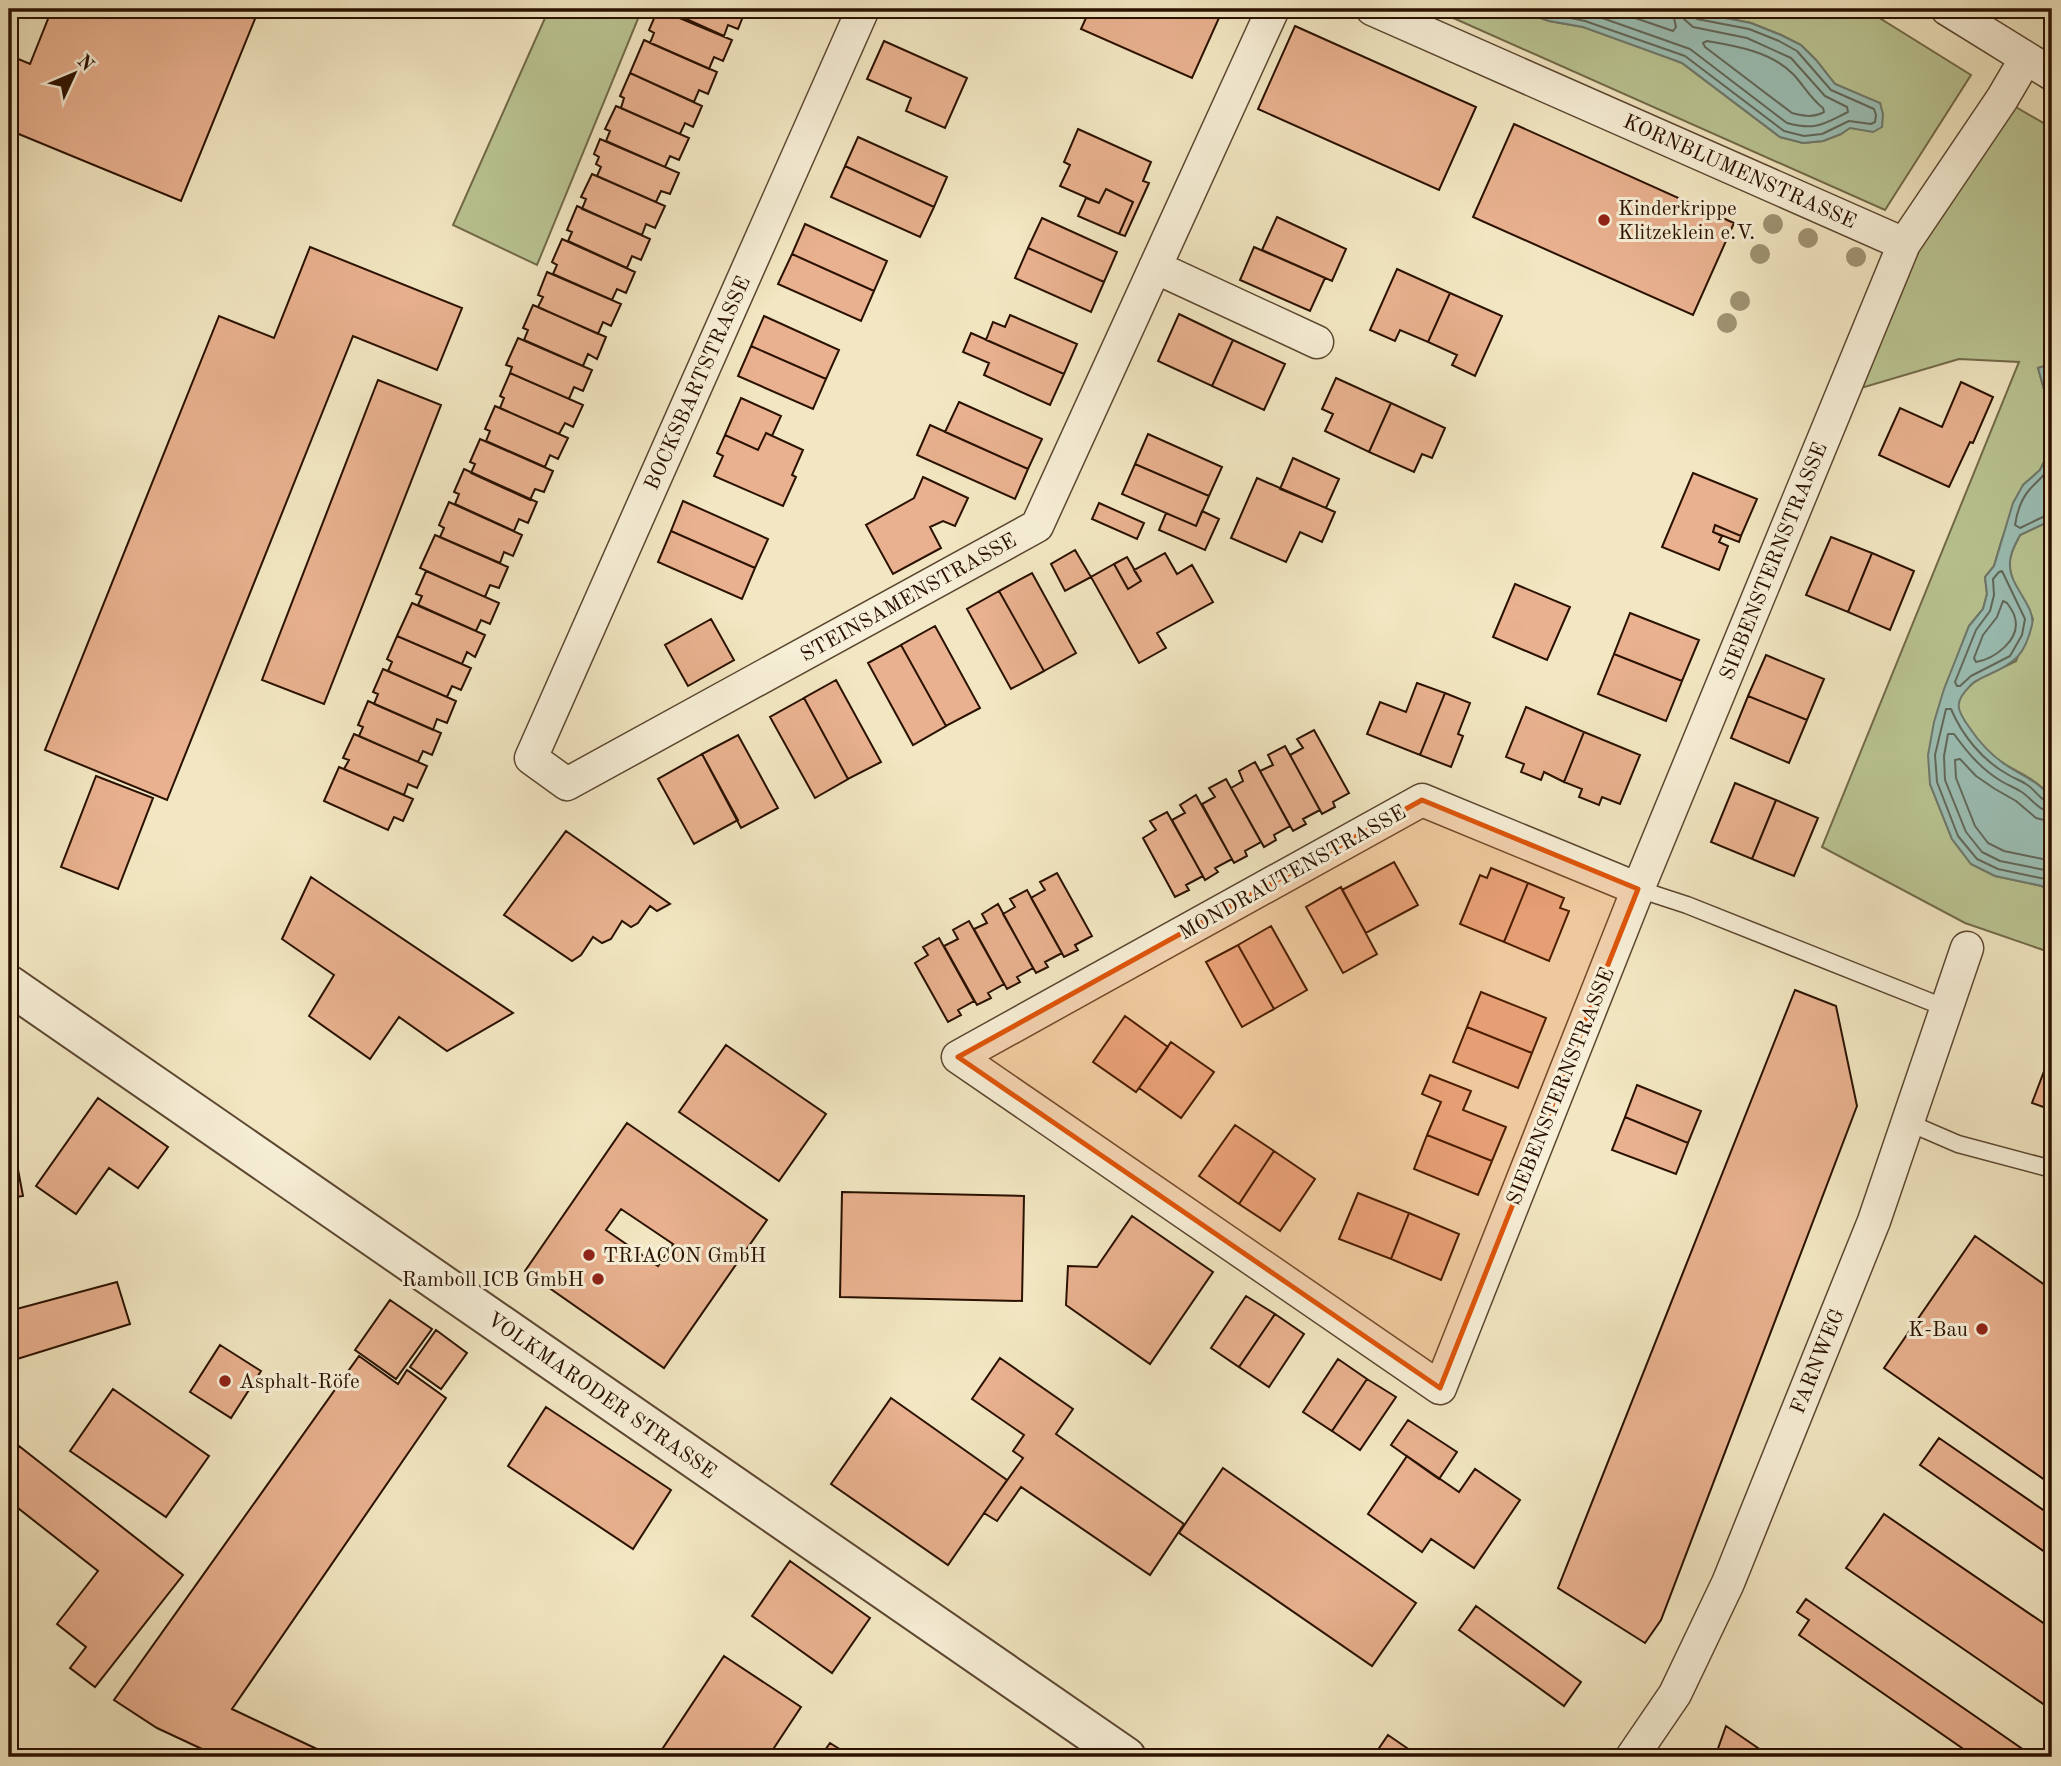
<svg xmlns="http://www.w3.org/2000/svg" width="2061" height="1766" font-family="'Old Standard TT',serif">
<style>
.green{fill:#bac593;stroke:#726b4a;stroke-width:2}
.water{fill:#9bbfb5;stroke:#6e796d;stroke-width:2}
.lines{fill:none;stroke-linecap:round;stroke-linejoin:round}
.shore{stroke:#62685a;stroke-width:2}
.building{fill:#e9b18f;stroke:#2a1100;stroke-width:2;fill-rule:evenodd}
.service-casing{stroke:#5c4630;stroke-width:19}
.minor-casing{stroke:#5c4630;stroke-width:35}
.tertiary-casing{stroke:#5c4630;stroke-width:42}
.service{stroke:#f7efd7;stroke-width:16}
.minor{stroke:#f7efd7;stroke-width:32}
.tertiary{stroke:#f7efd7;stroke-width:38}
.tree{fill:#a09473}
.marked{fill:#de550b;fill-opacity:0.2;stroke:#de550b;stroke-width:5;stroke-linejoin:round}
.poi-dot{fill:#8f2418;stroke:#f7efd7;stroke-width:2.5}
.labels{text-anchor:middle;stroke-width:6;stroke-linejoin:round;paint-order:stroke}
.street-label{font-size:21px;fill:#2a1100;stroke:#f7efd7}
.poi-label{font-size:21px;fill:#2a1100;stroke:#f7efd7;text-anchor:start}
</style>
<rect width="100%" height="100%" fill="#f2e7c2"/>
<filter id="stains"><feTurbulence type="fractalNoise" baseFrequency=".00286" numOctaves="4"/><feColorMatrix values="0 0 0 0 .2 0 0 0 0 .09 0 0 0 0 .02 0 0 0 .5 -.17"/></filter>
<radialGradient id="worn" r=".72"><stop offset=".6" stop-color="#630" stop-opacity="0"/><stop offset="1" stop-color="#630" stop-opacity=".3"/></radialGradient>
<!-- green -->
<path class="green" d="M549,9h93l-105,256 -84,-40z
M1433,9h83l33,12 34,6 70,24 29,12 98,74 23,6 20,-2 18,-7 39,-30 -45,-20 -19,-24 -15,-15 -20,-10 -30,-12 -51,-10 -8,-4h173l106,66 -86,135z
M2002,99l50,29v236l-14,4 14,50v28l-12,24 -17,15 -21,54 -8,27 -9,11 2,17 -4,15 -14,17 -24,63 -15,95 22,55 19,25 24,12 47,10 10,9v58l-87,-30 -143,-76 197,-485 -60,-3 -108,32 48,-116z
M2052,520v281c-12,-24 -41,-29 -60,-46 -10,-9 -33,-35 -34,-49 -1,-8 8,-17 14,-22 11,-9 31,-16 44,-23l17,-42c-7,-15 -22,-34 -23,-51 -2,-11 5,-23 10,-33z"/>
<!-- water -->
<path class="water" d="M1516,9h176l8,4 51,10 30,12 20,10 15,15 19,24 45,19 3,11 -1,13 -9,5 -23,-4 -9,6 -18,7 -20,2 -23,-6 -98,-74 -99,-36 -34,-6z
M2052,364v54l-14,-50z
M2052,446v74l-32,15c-5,10 -11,20 -10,31 0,20 26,41 22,59 -7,30 -17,38 -44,50 -6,3 -13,5 -18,11 -16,16 -14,23 -1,41 10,15 22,28 37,38 17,12 36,17 46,36v96l-10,-11 -47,-10 -24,-12 -19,-25 -22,-55 -2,-29 6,-33 10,-33 25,-63 14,-17 4,-15 -2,-17 9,-11 19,-63 10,-18 17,-15z"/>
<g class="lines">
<!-- shore -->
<path class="shore" d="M1535,9l16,5 34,7 100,35 99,75 20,5 18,-2 27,-13 22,3 4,-2 1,-7 -2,-6 -43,-19 -34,-39 -18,-10 -30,-12 -52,-10 -5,-4 -1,-6
M1568,9l20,4 102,36 97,74c29,8 36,1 61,-11l-1,-5 -22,-11 -34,-38 -44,-20 -54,-11 -9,-8 -2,-10
M1609,9l64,22 3,-4 -4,-18
M1707,41c30,5 65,11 87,34 10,11 17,24 29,33l1,4c-11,6 -21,4 -32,1l-87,-66 -2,-4z
M2052,463c-6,12 -14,17 -22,26 -9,10 -13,23 -15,36l5,3 27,-13h5
M2002,571l23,48 -3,16 -12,21 -39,20 -11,10h-3l-2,-4 21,-52 14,-19 4,-16 -1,-16 6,-7z
M2003,601l4,2c3,4 7,10 8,15 6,22 -21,41 -39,44l-2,-4 9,-23 14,-18z
M2052,803c-11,-1 -16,-13 -26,-19 -6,-4 -13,-6 -19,-10 -25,-14 -45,-39 -56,-65h-5l-11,46 2,27 21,54 19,23 21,10 47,10 7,7
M2052,812c-14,-1 -20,-14 -32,-21 -6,-4 -13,-6 -19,-10 -20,-12 -34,-29 -47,-47h-6l-4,22 1,24 21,52 16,20 18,9 45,9 7,3
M2052,822l-16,-4 -20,-17 -21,-12 -19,-13 -16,-17 -5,1 1,18 19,48 13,17 16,8 48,10"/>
</g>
<!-- building -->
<path class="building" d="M52,9h207l-78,192 -172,-71v-75l21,9z
M658,9l74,31 -9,21 -9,-4 -5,12 -59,-26 4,-10 -5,-3z
M664,9h82l-8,20 -10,-4 -4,11z
M1090,9h133l-31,69 -111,-49z
M1295,26l181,81 -37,83 -181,-81z
M644,40l73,32 -9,22 -9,-4 -5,12 -64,-29z
M884,41l83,37 -22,50 -39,-17 5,-13 -44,-19z
M630,73l72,33 -9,21 -8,-4 -5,11 -59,-26 3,-10 -4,-2z
M616,106l73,32 -10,22 -9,-4 -5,11 -59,-26 4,-10 -5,-2z
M1514,124l220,99 -41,92 -220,-98z
M1078,129l73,33 -8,19 6,2 -24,53 -6,-2 14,-32 -27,-13 -7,14 -39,-17 10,-21 -6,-3z
M858,137l89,40 -13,30 -89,-41z
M600,139l79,34 -9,21 -9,-3 -5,11 -59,-26 4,-9 -5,-3 3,-7 -5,-3z
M845,166l89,41 -14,30 -89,-40z
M592,174l73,32 -10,22 -9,-4 -4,11 -60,-26 4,-10 -5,-2z
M1106,189l27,13 -14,32 -41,-18 8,-18 13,5z
M577,206l73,33 -9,21 -9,-4 -5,12 -59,-27 4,-9 -5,-2z
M1277,217l69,32 -14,32 -70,-31z
M1042,218l75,34 -13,30 -76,-34z
M805,224l82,37 -13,30 -82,-37z
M562,239l73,33 -9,21 -9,-4 -5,11 -59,-26 4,-9 -5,-3z
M310,247l152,61 -25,62 -84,-34 -186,464 -122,-50 174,-434 55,22z
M1254,247l71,31 -15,33 -70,-31z
M1028,248l76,34 -13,30 -76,-34z
M792,254l82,37 -13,30 -83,-37z
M1397,269l53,24 -22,49 -28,-12 -5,11 -25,-11z
M547,272l74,32 -10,22 -8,-4 -5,12 -60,-27 5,-10 -5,-2z
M1450,293l52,23 -27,60 -23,-11 5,-10 -29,-13z
M533,305l73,32 -9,22 -9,-5 -5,12 -59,-26 4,-10 -5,-2z
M1179,314l54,26 -21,46 -54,-25z
M1010,315l67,29 -13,30 -78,-34 7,-18 12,5z
M764,316l75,34 -13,29 -75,-33z
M971,333l93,41 -14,31 -66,-30 5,-12 -26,-11z
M518,338l74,32 -9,21 -9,-4 -5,12 -59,-26 2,-6 -6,-2z
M1233,340l52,24 -21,46 -52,-24z
M751,346l75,33 -13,30 -75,-33z
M510,373l73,32 -10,22 -8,-4 -6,11 -59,-26 4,-10 -4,-2z
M1336,378l55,25 -22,49 -44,-21 8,-17 -11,-5z
M378,380l63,25 -117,299 -62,-24z
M1961,382l32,15 -20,46 -3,-1 -21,45 -70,-32 21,-47 42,19z
M741,398l40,18 -9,20 -6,-3 -8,17 -33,-15z
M959,402l83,37 -14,30 -83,-37z
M1391,403l54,25 -13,30 -10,-4 -8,18 -45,-20z
M495,406l73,32 -10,21 -8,-4 -5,12 -59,-26 4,-10 -5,-2z
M930,425l98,44 -13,30 -98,-44z
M766,433l37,17 -11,25 4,2 -13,29 -69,-30 9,-20 -6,-3 8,-18 33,15z
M1148,434l74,33 -13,29 -74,-32z
M480,439l73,32 -9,21 -9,-3 -5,11 -59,-27 4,-9 -5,-2z
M1293,458l46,21 -13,29 -46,-19z
M1135,464l74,32 -13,30 -74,-32z
M464,469l73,33 -9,21 -9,-4 -5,12 -59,-27 4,-10 -5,-2z
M1693,473l64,26 -16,37 -26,-11 -2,7 9,4 -3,6 9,4 -9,24 -57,-23z
M923,477l45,21 -13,28 -12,-5 -13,6 11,21 -48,26 -27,-49 48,-27z
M1257,478l78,34 -13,30 -22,-10 -14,30 -55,-24z
M683,501l85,38 -13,29 -84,-37z
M449,502l73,33 -9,21 -9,-4 -4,11 -60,-26 4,-9 -5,-3z
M1099,503l45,20 -7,16 -45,-20z
M1202,511l17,8 -14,31 -46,-20 7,-17 30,13z
M1715,525l26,11 -2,6 -26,-10z
M671,531l84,37 -13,31 -84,-37z
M435,535l73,32 -9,21 -9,-3 -5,12 -65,-29z
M1831,537l41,16 -24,59 -42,-17z
M1075,550l16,27 -26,14 -14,-27z
M1165,553l12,21 15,-9 21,37 -56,31 9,15 -27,15 -48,-86 23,-13 14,25 13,-8 -7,-11z
M1872,553l42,18 -24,59 -42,-18z
M1127,557l14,24 -13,8 -14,-25z
M426,571l73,32 -9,21 -9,-4 -5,11 -58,-26 4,-9 -6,-2z
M1032,573l44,80 -32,18 -45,-80z
M1515,584l55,23 -23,53 -54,-23z
M999,591l45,80 -33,18 -44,-80z
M412,603l73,32 -10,22 -8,-5 -5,12 -65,-28z
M1630,613l69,27 -17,41 -68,-27z
M711,619l23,41 -46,26 -23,-41z
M935,626l45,82 -34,18 -45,-81z
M397,636l74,32 -10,22 -9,-4 -5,11 -59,-26 4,-9 -5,-3z
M901,645l45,81 -33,19 -45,-82z
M1614,654l68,27 -16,40 -68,-27z
M1766,655l58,24 -17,41 -59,-24z
M383,669l73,32 -9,22 -10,-4 -4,11 -59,-26 4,-10 -5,-2z
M836,680l45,82 -33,17 -44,-81z
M1417,683l28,10 -25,62 -53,-21 13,-32 26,10z
M1445,693l25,10 -12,31 5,2 -12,31 -31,-12z
M1748,696l59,24 -18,43 -58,-25z
M804,698l44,81 -33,19 -45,-81z
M368,701l73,32 -9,22 -9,-4 -5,11 -59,-26 4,-9 -5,-2z
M1526,707l58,25 -20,50 -20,-10 -3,8 -20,-8 3,-8 -18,-7z
M1314,730l35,63 -16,9 2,5 -13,7 -32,-59 13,-7 -6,-9z
M1584,732l56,23 -20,49 -18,-7 -3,8 -20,-8 3,-8 -18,-7z
M354,734l73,32 -10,22 -9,-4 -4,11 -60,-26 5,-9 -6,-2z
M738,735l40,73 -37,20 -39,-74z
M1285,746l35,64 -17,9 3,5 -13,7 -33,-60 13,-6 -5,-10z
M702,754l36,66 -44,24 -36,-65z
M1255,762l35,64 -16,9 2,5 -12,7 -33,-59 12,-7 -4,-10z
M339,767l74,32 -10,22 -9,-4 -6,13 -64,-29z
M96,776l57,22 -35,91 -57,-22z
M1226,779l35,63 -16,9 2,5 -13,7 -32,-59 13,-7 -6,-9z
M1735,783l41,17 -24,59 -41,-17z
M1196,795l36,64 -17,9 3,4 -13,8 -33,-60 13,-7 -5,-8z
M1776,800l42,18 -24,58 -42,-17z
M1167,812l36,64 -17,9 3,5 -14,7 -32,-59 13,-8 -6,-9z
M566,831l104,73 -13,7 -7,-5 -12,17 -7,4 -9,-6 -11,18 -9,4 -9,-6 -12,18 -9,6 -68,-46z
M1394,862l24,43 -52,28 -24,-43z
M1491,868l37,15 -24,59 -44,-18 20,-49 7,3z
M1057,873l35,63 -17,9 3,5 -14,7 -33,-59 14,-8 -5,-8z
M311,877l202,136 -66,38 -48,-34 -29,42 -61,-43 25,-41 -52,-36z
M1528,883l36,15 -4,10 9,3 -20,50 -45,-19z
M1341,887l36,67 -34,19 -37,-66z
M1027,890l35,63 -17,9 3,5 -12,6 -33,-59 12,-7 -5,-8z
M998,904l35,64 -16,9 3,5 -13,7 -33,-60 13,-6 -5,-9z
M969,921l35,63 -16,9 3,5 -14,7 -33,-59 14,-7 -5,-9z
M1271,926l36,64 -33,19 -36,-64z
M939,938l35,63 -16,9 3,5 -13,7 -33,-59 13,-8 -5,-8z
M1238,945l36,64 -32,18 -36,-65z
M1795,990l41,16 21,100 -196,514 -16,23 -87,-55z
M1481,992l65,26 -14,35 -65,-26z
M1125,1016l43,31 -32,45 -43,-30z
M1467,1027l65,26 -14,35 -65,-26z
M1171,1042l43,30 -33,46 -42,-30z
M726,1045l100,69 -47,67 -100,-69z
M2052,1050v60l-20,-7z
M1430,1075l41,16 -8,19 43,17 -14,34 -65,-26 14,-33 -19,-8z
M1637,1085l64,26 -13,32 -63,-26z
M98,1098l70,49 -30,41 -29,-20 -33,46 -40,-28z
M1625,1117l63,26 -12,31 -64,-24z
M627,1123l140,97 -103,148 -139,-97zM621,1209l52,35 -15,22 -52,-36z
M1235,1125l39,26 -35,53 -40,-28z
M1427,1135l65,26 -14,34 -64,-26z
M1274,1151l41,28 -35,52 -41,-27z
M16,1159l7,37 -14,2v-38z
M842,1192l182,4 -2,105 -182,-4z
M1358,1193l51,20 -18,46 -52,-20z
M1409,1213l50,21 -18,46 -50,-21z
M1132,1216l81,56 -63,92 -84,-59 2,-39 29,1z
M1975,1236l77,54v195l-168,-117z
M117,1282l13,42 -116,36 -5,-23v-26z
M1246,1296l29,18 -36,53 -28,-19z
M390,1300l42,29 -36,50 -41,-29z
M1275,1314l29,20 -35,53 -30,-20z
M436,1330l31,23 -26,36 -31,-22z
M9,1336l6,28 -6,1z
M220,1345l41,26 -30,47 -41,-26z
M359,1356l39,28 9,-14 39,28 -214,311 102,48h-115l-62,-29 -43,-28z
M1000,1358l73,51 -17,25 128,90 -34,51 -129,-88 -24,34 -13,-8 39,-55 -10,-7 11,-16 -52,-36z
M1338,1359l29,20 -35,52 -29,-19z
M1367,1379l29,18 -36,53 -28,-19z
M113,1389l96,67 -43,61 -96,-66z
M891,1398l116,82 -59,85 -117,-81z
M546,1407l125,83 -38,59 -125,-83z
M1408,1420l49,32 -18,27 -48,-34z
M1939,1438l113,78v41l-132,-92z
M19,1446l164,129 -88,112 -25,-19 16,-21 -29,-23 41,-53 -89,-70v-42z
M1407,1456l52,36 16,-23 45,31 -46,68 -43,-29 -9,13 -54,-38z
M1223,1468l193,135 -44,63 -193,-133z
M1884,1514l168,115v81l-206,-142z
M790,1561l80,57 -38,55 -80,-57z
M1806,1599l228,158h-59l-176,-122 10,-15 -12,-8z
M1476,1606l105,76 -17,24 -105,-76z
M724,1656l77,51 -33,50h-111z
M1726,1726l45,31h-56z
M1388,1735l32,22h-47z
M830,1743l22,14h-32z"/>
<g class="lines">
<defs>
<path id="service" d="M1638,889l49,16 259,103
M1907,1122l51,22 94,25"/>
<path id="minor" d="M863,9l-332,749 36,26 470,-258 236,-517
M1372,9l532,235 98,-145 24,-41
M1947,9l105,65
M1155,267l162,75
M1638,889l-216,-89 -464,257 482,331 198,-499 266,-645
M1632,1757l43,-63 53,-111 146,-362 93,-273"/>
<path id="tertiary" d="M9,985l1117,772"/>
</defs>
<!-- service casing -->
<use href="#service" class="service-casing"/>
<!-- minor casing -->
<use href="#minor" class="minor-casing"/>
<!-- tertiary casing -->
<use href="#tertiary" class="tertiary-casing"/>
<!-- service -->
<use href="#service" class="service"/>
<!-- minor -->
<use href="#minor" class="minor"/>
<!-- tertiary -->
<use href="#tertiary" class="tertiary"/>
</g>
<!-- trees -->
<g class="tree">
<circle cx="1773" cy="224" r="10"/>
<circle cx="1808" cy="238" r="10"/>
<circle cx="1760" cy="254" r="10"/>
<circle cx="1856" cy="257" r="10"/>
<circle cx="1740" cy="301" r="10"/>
<circle cx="1727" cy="323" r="10"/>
</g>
<!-- marked area -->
<path class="marked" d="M1422,800l216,89 -198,499 -482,-331z"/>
<!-- markers -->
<g class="poi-dot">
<circle cx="1604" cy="220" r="7"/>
<circle cx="589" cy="1255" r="7"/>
<circle cx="598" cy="1279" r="7"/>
<circle cx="1982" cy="1329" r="7"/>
<circle cx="225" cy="1381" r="7"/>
</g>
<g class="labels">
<!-- street labels -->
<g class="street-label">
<text transform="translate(1740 171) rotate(24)" y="7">KORNBLUMENSTRASSE</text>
<text transform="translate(697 383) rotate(-66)" y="7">BOCKSBARTSTRASSE</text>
<text transform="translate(1773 561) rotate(-68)" y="7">SIEBENSTERNSTRASSE</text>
<text transform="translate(908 597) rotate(-29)" y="7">STEINSAMENSTRASSE</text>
<text transform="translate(1292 872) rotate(-29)" y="7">MONDRAUTENSTRASSE</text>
<text transform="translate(1560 1086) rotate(-68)" y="7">SIEBENSTERNSTRASSE</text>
<text transform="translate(1817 1361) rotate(-68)" y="7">FARNWEG</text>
<text transform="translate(602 1395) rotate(35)" y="7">VOLKMARODER STRASSE</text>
</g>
<!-- poi labels -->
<g class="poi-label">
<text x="1618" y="215">Kinderkrippe<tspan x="1618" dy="24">Klitzeklein e.V.</tspan></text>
<text x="603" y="1262">TRIACON GmbH</text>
<text x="584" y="1286" text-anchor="end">Ramboll ICB GmbH</text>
<text x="1968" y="1336" text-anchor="end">K-Bau</text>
<text x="239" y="1388">Asphalt-Röfe</text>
</g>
</g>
<!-- margin -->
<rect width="2061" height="1766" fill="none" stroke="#f2e7c2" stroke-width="35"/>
<rect x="10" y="10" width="2040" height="1745" fill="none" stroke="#2a1100" stroke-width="3.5"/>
<rect x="18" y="18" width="2026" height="1731" fill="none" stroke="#2a1100" stroke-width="2"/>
<!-- north arrow -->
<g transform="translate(74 74) rotate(46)" stroke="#f7efd7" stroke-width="5" paint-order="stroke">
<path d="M0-5L12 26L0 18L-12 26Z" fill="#2a1100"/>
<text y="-10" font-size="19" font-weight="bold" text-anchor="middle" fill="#2a1100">N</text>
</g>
<rect width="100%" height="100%" filter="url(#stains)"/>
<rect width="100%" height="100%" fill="url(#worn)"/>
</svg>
